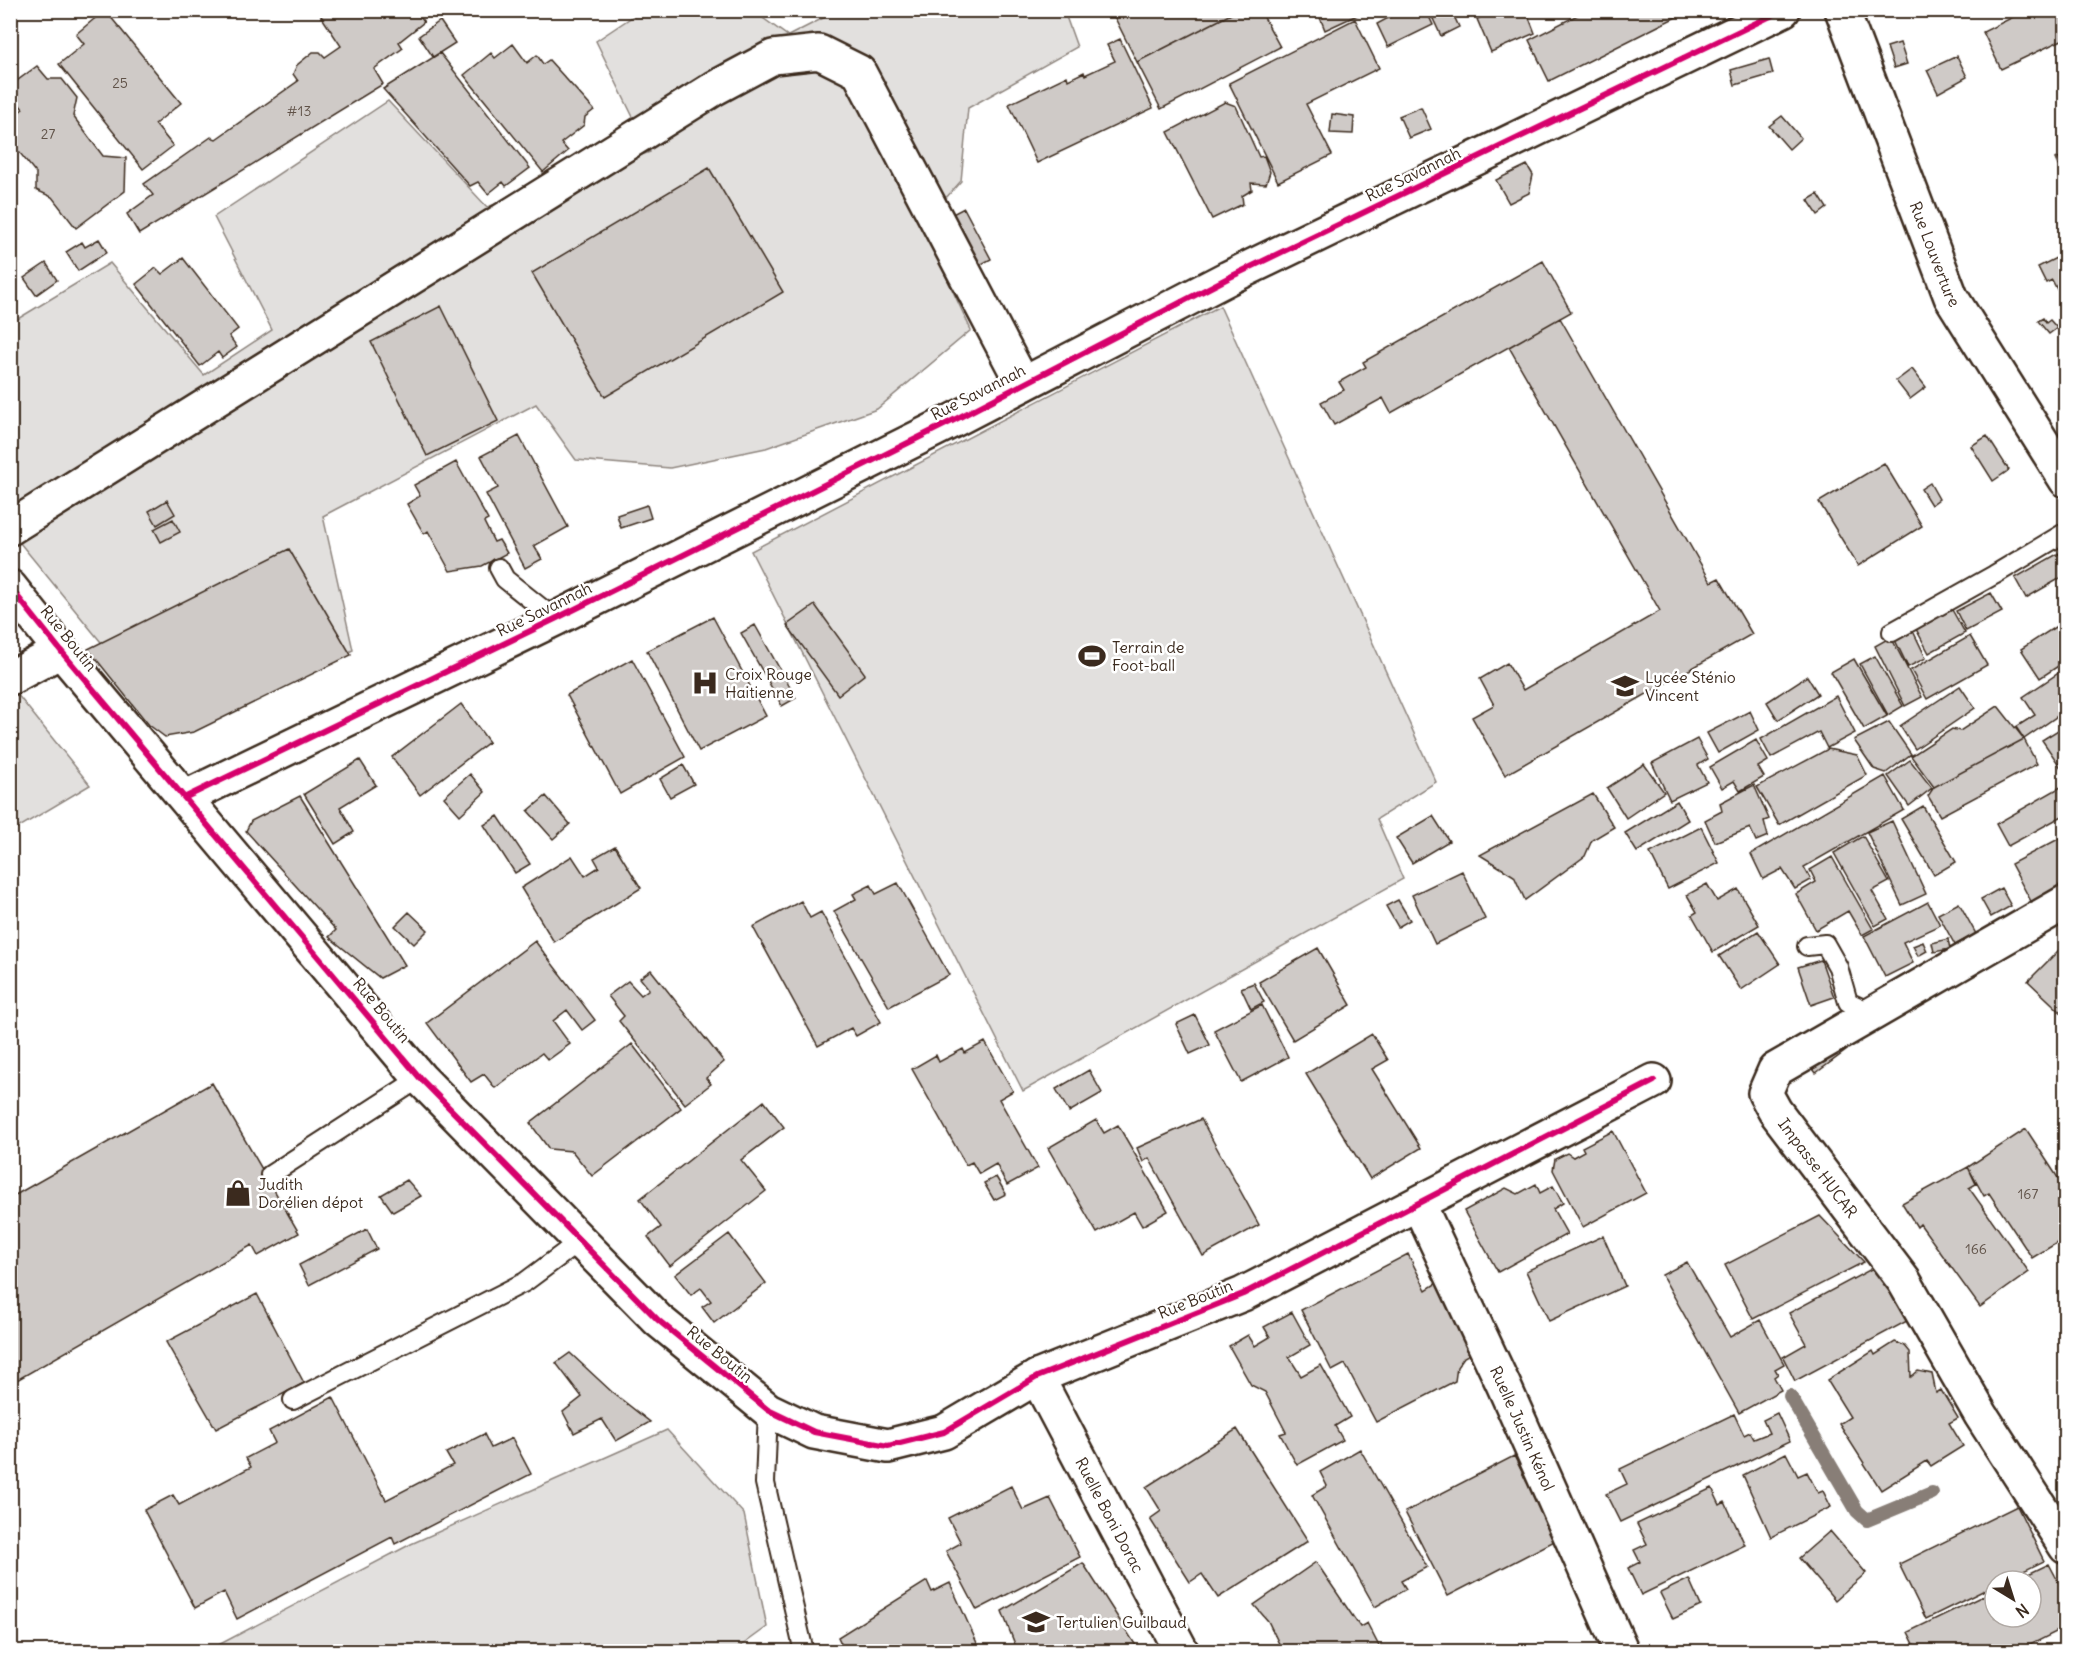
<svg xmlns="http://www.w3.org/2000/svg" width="2076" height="1662" font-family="Delius,sans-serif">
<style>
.green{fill:#e2e0de;stroke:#8e857e;stroke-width:1.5}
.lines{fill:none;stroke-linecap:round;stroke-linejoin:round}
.stream{stroke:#887e77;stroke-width:14}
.building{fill:#cfcac7;stroke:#3b2a1e;stroke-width:1.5}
.lane-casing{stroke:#3b2a1e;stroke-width:22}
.street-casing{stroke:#3b2a1e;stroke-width:38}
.primary-casing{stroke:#3b2a1e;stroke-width:38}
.lane{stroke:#fff;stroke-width:18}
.street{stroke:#fff;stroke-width:33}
.primary{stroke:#fff;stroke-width:33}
.cycleway-casing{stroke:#fff;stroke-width:10}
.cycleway{stroke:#d6006c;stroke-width:6}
.labels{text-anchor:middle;stroke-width:5;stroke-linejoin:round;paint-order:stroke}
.number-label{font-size:14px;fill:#605248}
.street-label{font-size:16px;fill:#3b2a1e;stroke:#fff}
.poi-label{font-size:16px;fill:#3b2a1e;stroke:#fff;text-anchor:start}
</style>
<rect width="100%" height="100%" fill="#fff"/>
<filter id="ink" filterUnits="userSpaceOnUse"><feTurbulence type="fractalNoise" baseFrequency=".0167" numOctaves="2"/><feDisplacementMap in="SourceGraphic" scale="12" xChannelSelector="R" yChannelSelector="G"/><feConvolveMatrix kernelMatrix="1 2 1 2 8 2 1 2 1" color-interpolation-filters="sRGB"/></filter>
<g filter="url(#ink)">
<!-- green -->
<path class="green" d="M641,11h112l35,25 49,-25h227l13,36 -109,61 -7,73 -39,44 49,105 -94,79 -111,39 -96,20 -94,-8 -40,-56 -213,112 30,134 -160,73 -30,-5 -152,-186v-209l99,-60 94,112 68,-45 -58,-113 174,-116 99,106 163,-55 -54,-111z
M1220,306l216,476 -59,37 26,60 -380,212 -272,-540z
M17,694l73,91 -79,47 -1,-134z
M667,1430l77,84 23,113 -33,24h-527l204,-107z"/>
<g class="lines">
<!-- stream -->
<path class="stream" d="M1790,1396l67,115 10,9 65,-27"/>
</g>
<!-- building -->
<path class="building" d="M105,10l76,93 -26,21 18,22 -30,23 -84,-105 25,-20 -8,-10z
M317,10h98l9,12 -25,20 4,6 -29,21 9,15 -244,150 -12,-20 26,-19 -9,-11 67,-47 5,2 82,-58 -5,-7 4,-9 16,-13h7l5,5 16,-11z
M1111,10h128l-102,52z
M1239,10h21l20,37 -119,62 -24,-47z
M1317,10h51l-43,20z
M1403,10h23l7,15 -45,22 -11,-23z
M1429,10h36l-11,6 5,11 -18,9z
M1496,10h30l9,23 -44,19 -14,-33z
M1587,10h103l-141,71 -20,-41z
M2027,10h39v28l-65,31 -18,-37z
M1355,19l24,49 -73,36 26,51 -54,27 -49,-99z
M440,21l15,22 -22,14 -14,-21z
M1120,39l33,69 -116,55 -28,-59 58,-28 1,4 16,-8 1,3 30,-14 -8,-16z
M1900,43l7,21 -13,4 -7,-21z
M513,44l14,19 10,-8 6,9 6,-4 45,50 -9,7 -1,8 -23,18 7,8 -25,21 -79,-97 27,-22 4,5z
M440,53l90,115 -24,18 -3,-4 -15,12 -10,-12 -8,4 -87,-97z
M1957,56l10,21 -29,16 -11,-23z
M1769,59l4,15 -38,11 -4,-15z
M37,66l11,13h14l15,19 -4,18 30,40 23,2 -1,33 -49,37 -24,-31 -16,-7v-17l-16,-20 -10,-4v-30l13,-10 -13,-16v-7z
M1225,102l11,4 23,51 5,-1 6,16 -4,12 -15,-1 1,7 -10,6 1,8 -31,15 -44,-87z
M1421,107l10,22 -22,9 -10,-22z
M1332,114l22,3 -1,17 -23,-1z
M1782,116l19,22 -12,11 -20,-23z
M2066,155v28l-11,-24z
M1527,165l6,10 -4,18 -20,10 -13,-23z
M709,168l74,124 -178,105 -73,-124z
M1818,194l9,14 -9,7 -10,-15z
M964,208l27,51 -24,13 -26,-52z
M99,239l8,13 -29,19 -12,-19 16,-10 3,5z
M2066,253v44l-4,2 -10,-19 -6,3 -8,-16z
M183,258l55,71 -9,7 8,11 -15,11 -4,-6 -18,14 -64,-82 20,-16 6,6z
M1543,261l28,51 -180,101 -8,-15 -49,27 -13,-23 23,-12 -5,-8 27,-15 -3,-5z
M46,263l11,17 -21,15 -12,-17z
M441,306l57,115 -71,35 -56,-114z
M1560,318l151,264 8,-4 33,56 -247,141 -33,-58 22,-12 -14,-26 27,-16 16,27 137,-79 -151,-264z
M2043,318l3,5 4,-3 7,8 -8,6 -11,-13z
M1912,369l14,18 -16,12 -14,-18z
M519,436l49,91 -34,19 8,13 -17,9 -39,-74 12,-6 -17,-32z
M1987,436l22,34 -16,11 -22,-35z
M456,462l32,58 -4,2 10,20 5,-2 8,13 -25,13 -32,5 -22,-40 -4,3 -17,-30 13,-8 -6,-11z
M1884,463l38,63 -64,40 -39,-64z
M1930,483l9,16 -8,6 -10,-16z
M167,500l8,14 -18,11 -8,-14z
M647,505l4,13 -30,10 -4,-13z
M173,519l7,13 -19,10 -7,-13z
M289,549l62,106 -157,77 -29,5 -16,-12 -61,-76z
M2059,553l7,11v11l-40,23 -11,-20z
M1991,593l11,19 -36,19 -10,-20z
M815,605l50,69 -27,21 -51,-70z
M1951,608l14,25 -36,20 -13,-24z
M713,617l53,99 -67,35 -52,-100z
M2066,620v41l-26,17 -19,-29z
M755,625l41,73 -14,8 -41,-73z
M1913,631l13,27 -18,9 -13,-27z
M1970,636l17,29 -60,34 -16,-29z
M1891,637l31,60 -17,9 -30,-60z
M1875,656l28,50 -15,9 -28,-51z
M632,659l53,98 -65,37 -53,-99z
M1854,659l33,57 -23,13 -33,-57z
M2066,668v42l-42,29 -8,-12 19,-12 -12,-18z
M1807,676l11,18 -40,26 -11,-18z
M1960,686l15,22 -60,41 -15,-23z
M1836,696l19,37 -28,15 -8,-16 -48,26 -10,-19z
M461,704l28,38 -69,53 -28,-38z
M1998,706l26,33 -90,48 -23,-31 41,-27 8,2z
M1750,711l9,19 -41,23 -11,-20z
M1889,722l22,32 -25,19 -12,-4 -20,-29z
M2066,725v50l-24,-35z
M1697,739l11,20 -10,6 9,17 -37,18 -18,-37z
M2024,739l13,25 -97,52 -12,-20 6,-9z
M1756,740l12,21 -10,6 6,10 -24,14 -6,-10 -12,7 -12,-21z
M1828,749l29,6 10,20 -88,50 -22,-38z
M360,760l16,25 -36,22 14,25 -19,12 -31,-50z
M1910,760l22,28 -23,18 -21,-30z
M1644,764l20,28 -38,26 -19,-30z
M683,765l11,19 -24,13 -10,-18z
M470,774l15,18 -25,23 -16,-18z
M1885,776l19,34 -100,57 7,13 -16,9 -13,-20 -19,10 -12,-25z
M2066,784v30l-58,32 -12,-22z
M1754,785l15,34 -5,2 4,15 -12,5 -6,-13 -35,14 -10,-22 17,-9 -2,-8z
M1593,794l21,33 -22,13 -7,16 -60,44 -11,-24 -34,-21z
M300,796l105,169 -25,13 -51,-41 7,-7 -90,-99 5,-10z
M546,796l24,28 -17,15 -25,-28z
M1677,801l11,19 -51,32 -12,-19z
M1923,806l33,56 -22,13 -33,-56z
M498,816l32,48 -15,9 -31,-48z
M1433,816l16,25 -37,22 -16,-25z
M1892,821l34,73 -24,11 -35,-73z
M1701,827l18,36 -51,26 -18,-36z
M2066,835v53l-33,17 -22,-41z
M1863,836l26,46 -17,9 16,28 -13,7 -41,-73z
M615,846l26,42 -87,54 -33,-54 51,-32 13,20 14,-9 -5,-9z
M1832,857l41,72 -11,6 -14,-24 -32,19 -20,-36 20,-12 -6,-12z
M1462,871l23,48 -50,25 -23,-49z
M898,883l51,92 -60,32 -55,-96 22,-12 -3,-5 18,-9 5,9z
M1707,884l10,17 21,-12 21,36 -46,27 -21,-37 5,-3 -10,-17z
M2001,888l10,18 -20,11 -10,-18z
M1398,900l12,20 -12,7 -12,-21z
M801,901l9,17 11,-6 60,110 -25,14 -5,-8 -33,18 -65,-119z
M1928,902l12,23 -37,17 10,21 -28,14 -21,-41z
M1959,903l17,31 -21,11 -17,-31z
M409,912l19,18 -14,14 -19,-18z
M1758,931l22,33 -39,26 -22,-34z
M1948,939l2,10 -16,3 -2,-9z
M535,941l60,79 -13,10 -15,-20 -14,11 17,23 -22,16 -6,-7 -47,35 -11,-14 -13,8 -44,-59z
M1923,942l4,9 -9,5 -5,-10z
M2066,943v74l-38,-36z
M1318,948l33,57 -58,35 -34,-58z
M1821,960l13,37 -23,8 -13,-38z
M651,970l73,92 -18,16 5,6 -26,20 -66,-83 5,-5 -16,-20 20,-15 13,14 8,-6 -9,-11z
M1254,983l10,19 -13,7 -10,-21z
M1262,1005l26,52 -47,25 -27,-52z
M1195,1015l15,30 -20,9 -14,-30z
M1835,1033l12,17 -31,23 -12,-16z
M1372,1034l16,26 -16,9 49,79 -51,31 -64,-105z
M985,1042l28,49 -14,8 39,69 -31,17 -11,-21 -17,10 -7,-12 -6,3 -54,-96 24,-14 3,7 24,-13 2,4z
M632,1044l49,64 -89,68 -20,-25 -23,-2 -19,-26z
M1089,1070l13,23 -33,19 -13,-23z
M212,1083l87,150 -41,23 -6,-11 -242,139v-186z
M764,1101l20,26 -43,33 25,31 -96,75 -22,-29 13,-10 -21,-28z
M1201,1119l58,106 -56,31 -54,-98 -6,4 -6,-14z
M1096,1120l8,13 14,-8 50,86 -26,15 -8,-14 -37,21 -49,-85z
M2026,1129l40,61v59l-6,-8 -28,17 -43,-65 -5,3 -16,-29z
M1613,1131l33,62 -63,34 -30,-57 2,-11 12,-6 6,4 11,-6 -2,-4z
M1968,1167l8,17 -7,4 60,84 -49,35 -60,-83 -3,3 -15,-24z
M996,1177l10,17 -12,6 -10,-17z
M407,1180l14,16 -28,16 -12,-17z
M1536,1184l4,9 13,-7 10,17 -10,6 14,25 -69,38 -34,-61 42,-23 12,6z
M1820,1216l44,46 -111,57 -28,-54z
M367,1229l10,20 -68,36 -10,-20z
M729,1234l37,49 -52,40 -12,-16 9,-6 -10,-13 -10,7 -16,-20z
M1603,1236l22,50 -76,35 -23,-50z
M1408,1254l18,36 14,-9 15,28 -5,2 22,42 -8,4 -7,10 -2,14 -79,41 -31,-58 -13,7 -31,-61z
M1892,1258l30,55 -127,68 -12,-24 23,-13 -17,-31z
M1687,1262l43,75 30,-17 24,44 -9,5 3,5 -4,3 7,13 -42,23 -77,-138z
M257,1294l47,89 -88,46 -50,-87z
M1292,1312l18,33 -21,12 12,19 20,-11 29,52 -15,9 8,14 -46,25 -17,-31 6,-2 -21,-40 -14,-7 -22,-39 19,-11 7,11 15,-9 -6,-10z
M1895,1342l10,4 5,6 1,25 7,-6 14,3 4,19 5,-3 17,28 -9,5 14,23 -32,20 -4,-5 -46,29 -42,-66 11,-7 -23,-37 46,-29 2,4z
M570,1353l42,39 38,30 -34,19 -14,-22 -28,14 -11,-21 19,-15 -26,-34z
M333,1397l53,103 67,-35 -7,-12 38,-19 7,14 21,-10 19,36 -136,70 -3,-7 -155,82 -13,-27 -29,16 -51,-98 29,-15 6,10 72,-38 -5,-9 29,-15 -6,-12z
M1777,1413l13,28 -170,81 -14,-28 21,-10 -7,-15 114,-55 10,21 6,-3 4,7 15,-6 -6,-13z
M1237,1429l71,112 -90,57 -16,-24 -12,8 -40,-63 11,-8 -15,-24z
M1360,1449l67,118 -26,14 5,8 -31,18 -63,-112 15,-9 -7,-14z
M1786,1453l12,23 9,-4 11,21 5,-2 8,16 -60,30 -28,-62z
M1514,1456l19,38 15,-8 24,46 -124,64 -43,-84z
M1011,1486l12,24 27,-12 30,59 -103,53 -31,-59 15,-8 -13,-25z
M1712,1488l8,17 5,-3 20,43 -104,50 -13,-27 12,-6 -6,-12 13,-6 -10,-20z
M2017,1506l27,55 -41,20h-8v4l-69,34 -27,-55z
M1830,1531l36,42 -31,27 -36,-42z
M1316,1562l44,65 7,-4 15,29h-99l-15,-31 -14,-16z
M1083,1563l57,89h-122l-16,-41z
M2049,1564l17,32v31l-50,25h-98l-10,-20 87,-42v27h36v-36h-17z
M1689,1579l12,27 -28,13 -13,-26z
M927,1581l5,11 18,-9 31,69h-136l-7,-15z"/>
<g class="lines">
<defs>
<path id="lane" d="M499,568l6,11 50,40
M1892,632l102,-57 72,-43
M1807,946l18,-2 13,23 10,35 26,12
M270,1175l150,-97
M293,1400l232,-118 55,-41
M768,1410l-3,73 39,169"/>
<g id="street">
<path d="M10,528l705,-440 58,-31 46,-5 40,20 164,312"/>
<path d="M10,587l51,64 359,427 238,242 110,90 46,22 74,14 56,-14 93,-55 206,-83 411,-213"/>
<path d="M10,678l51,-27"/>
<path d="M186,797l369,-178 401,-200 272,-141 555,-268"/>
<path id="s1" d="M2066,902l-291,168 -10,23 10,18 129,170 77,134 85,132"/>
<path id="s2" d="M1419,1205l84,179 119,268"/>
<path id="s3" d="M1037,1377l145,275"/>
</g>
<g id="primary">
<path id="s4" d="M1842,10l109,287 115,183"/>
</g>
</defs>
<!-- lane casing -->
<use href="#lane" class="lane-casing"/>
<!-- street casing -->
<use href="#street" class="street-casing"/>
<!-- primary casing -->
<use href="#primary" class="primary-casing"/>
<!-- lane -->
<use href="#lane" class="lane"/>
<!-- street -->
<use href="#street" class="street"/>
<!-- primary -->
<use href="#primary" class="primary"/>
<defs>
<path id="cycleway" d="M10,587l51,64 359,427 238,242 110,90 46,22 74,14 56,-14 93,-55 206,-83 411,-213
M186,797l369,-178 401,-200 272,-141 555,-268"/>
</defs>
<!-- cycleway casing -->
<use href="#cycleway" class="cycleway-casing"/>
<!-- cycleway -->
<use href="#cycleway" class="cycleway"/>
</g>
</g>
<!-- icons -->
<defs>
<symbol id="stadium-bare" viewBox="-9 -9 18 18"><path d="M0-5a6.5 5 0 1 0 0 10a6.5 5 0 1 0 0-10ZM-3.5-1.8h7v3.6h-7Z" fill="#3b2a1e" stroke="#fff" stroke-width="2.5" paint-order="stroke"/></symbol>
<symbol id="hospital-bare" viewBox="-9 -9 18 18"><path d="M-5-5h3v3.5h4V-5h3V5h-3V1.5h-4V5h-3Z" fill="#3b2a1e" stroke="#fff" stroke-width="2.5" paint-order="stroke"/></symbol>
<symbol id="school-bare" viewBox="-9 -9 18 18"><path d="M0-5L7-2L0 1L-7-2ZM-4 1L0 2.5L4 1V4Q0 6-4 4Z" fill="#3b2a1e" stroke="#fff" stroke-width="2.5" paint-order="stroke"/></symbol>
<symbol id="shop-bare" viewBox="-9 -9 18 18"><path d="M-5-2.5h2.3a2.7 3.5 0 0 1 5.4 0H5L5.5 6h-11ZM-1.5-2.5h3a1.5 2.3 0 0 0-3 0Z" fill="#3b2a1e" stroke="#fff" stroke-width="2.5" paint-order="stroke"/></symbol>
</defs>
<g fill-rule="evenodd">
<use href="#stadium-bare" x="1073" y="637" width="38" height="38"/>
<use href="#hospital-bare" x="686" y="664" width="38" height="38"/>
<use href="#school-bare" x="1606" y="667" width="38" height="38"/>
<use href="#shop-bare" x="219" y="1174" width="38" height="38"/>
<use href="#school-bare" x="1017" y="1603" width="38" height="38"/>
</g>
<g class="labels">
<!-- number labels -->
<g class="number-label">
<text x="120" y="88">25</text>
<text x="299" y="116">#13</text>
<text x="48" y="139">27</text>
<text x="2028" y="1199">167</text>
<text x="1976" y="1254">166</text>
</g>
<!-- street labels -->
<g class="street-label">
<text transform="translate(1413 174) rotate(-26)" y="6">Rue Savannah</text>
<text dy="6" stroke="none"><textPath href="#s4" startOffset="261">Rue Louverture</textPath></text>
<text transform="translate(978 392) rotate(-27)" y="6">Rue Savannah</text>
<text transform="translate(544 609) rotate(-26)" y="6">Rue Savannah</text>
<text transform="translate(69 638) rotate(51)" y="6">Rue Boutin</text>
<text transform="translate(382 1010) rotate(50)" y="6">Rue Boutin</text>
<text dy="6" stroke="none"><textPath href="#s1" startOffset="453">Impasse HUCAR</textPath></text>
<text transform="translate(1195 1299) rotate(-22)" y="6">Rue Boutin</text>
<text transform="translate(720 1354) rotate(39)" y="6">Rue Boutin</text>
<text dy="6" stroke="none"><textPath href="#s2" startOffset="246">Ruelle Justin Kénol</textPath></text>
<text dy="6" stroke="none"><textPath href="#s3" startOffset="156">Ruelle Boni Dorac</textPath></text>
</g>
<!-- poi labels -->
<g class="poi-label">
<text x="1112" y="653">Terrain de<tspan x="1112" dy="18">Foot-ball</tspan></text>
<text x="725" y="680">Croix Rouge<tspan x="725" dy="18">Haitienne</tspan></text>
<text x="1645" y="683">Lycée Sténio<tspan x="1645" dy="18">Vincent</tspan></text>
<text x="258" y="1190">Judith<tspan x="258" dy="18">Dorélien dépot</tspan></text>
<text x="1056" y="1628">Tertulien Guilbaud</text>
</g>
</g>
<!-- margin -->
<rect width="2076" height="1662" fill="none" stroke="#fff" stroke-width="36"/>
<rect x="18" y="18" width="2040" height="1626" fill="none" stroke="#3b2a1e" stroke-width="2" filter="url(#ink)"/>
<!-- north arrow -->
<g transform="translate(2013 1599) rotate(142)"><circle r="28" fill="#ffffff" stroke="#b1aaa5" stroke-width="1.5"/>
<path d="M0-4.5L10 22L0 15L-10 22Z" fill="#3b2a1e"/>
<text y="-9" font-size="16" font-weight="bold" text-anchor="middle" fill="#3b2a1e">N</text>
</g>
</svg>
